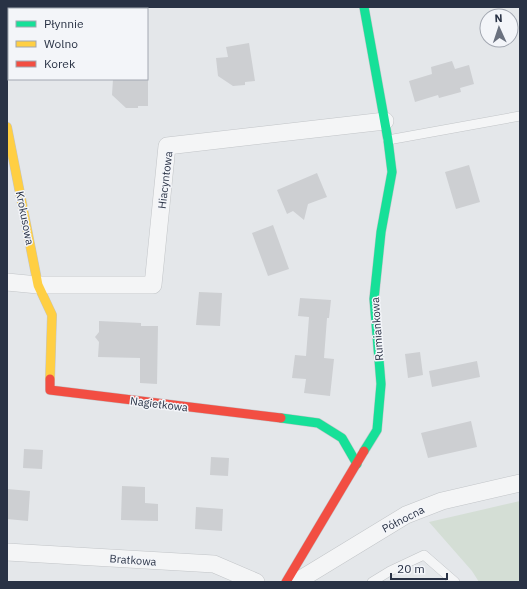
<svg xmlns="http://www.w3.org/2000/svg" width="527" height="589" font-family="'IBM Plex Sans',sans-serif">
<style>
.green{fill:#d4ded5}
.building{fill:#cdcfd2}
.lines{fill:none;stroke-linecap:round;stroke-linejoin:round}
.lane-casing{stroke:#c2c5c8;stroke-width:10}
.street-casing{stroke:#c2c5c8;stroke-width:18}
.fast-casing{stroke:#c2c5c8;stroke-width:10}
.slow-casing{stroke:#c2c5c8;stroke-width:10}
.jam-casing{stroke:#c2c5c8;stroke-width:10}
.lane{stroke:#f4f5f6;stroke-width:9}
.street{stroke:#f4f5f6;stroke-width:17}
.fast{stroke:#16e098;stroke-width:9}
.slow{stroke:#ffcf43;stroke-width:9}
.jam{stroke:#f24e42;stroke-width:9}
.labels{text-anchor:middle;stroke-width:3;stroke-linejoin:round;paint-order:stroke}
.street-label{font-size:11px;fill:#293245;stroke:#f3f5f9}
</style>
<rect width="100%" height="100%" fill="#e4e7ea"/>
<!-- green -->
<path class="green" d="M520,501v81h-41l-7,-11 -43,-49z"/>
<!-- building -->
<path class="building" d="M249,43l6,38 -10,1v3l-12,1 -15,-10 -2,-18 12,-1 -2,-10z
M452,61l3,8 14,-4 5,19 -14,4 1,4 -22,6 -1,-3 -23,7 -6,-21 23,-7 -1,-7z
M113,79h35v27h-10v2h-12l-14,-13z
M469,165l11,37 -24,7 -11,-37z
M317,173l10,24 -19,7 -4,16 -11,-9 -6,3 -10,-24z
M273,225l16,44 -21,7 -16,-43z
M199,292l23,1 -2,33 -24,-1z
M300,298l31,2 -2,18h-2l-3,40 10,1 -4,37 -26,-3 2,-14 -14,-1 3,-23 11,1 3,-39 -11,-1z
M99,321l42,2v3h17l-1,58 -17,-1v-25l-42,-1 1,-15 -4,-5 4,-5z
M420,352l3,23 -15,3 -3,-24z
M477,361l3,16 -48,10 -3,-16z
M471,421l6,26 -49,11 -7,-25z
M24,449l19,1 -1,19 -19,-1z
M211,457l18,1 -1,18 -18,-1z
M122,486l23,1v16l13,1v17l-37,-1z
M7,489l23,2 -2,30 -21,-2z
M196,507l27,2 -1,22 -27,-2z"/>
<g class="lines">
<defs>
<path id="lane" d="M388,140l132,-24
M372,582l18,-11 34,-16 31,27"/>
<path id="street" d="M7,282l31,3h115l14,-139 218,-25
M7,552l207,12 42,18
M296,582l110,-67 36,-14 78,-18"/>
<path id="fast" d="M364,7l24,133 4,32 -11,60 -7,67 7,85 -4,46 -13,21
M281,418l37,5 24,15 15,26"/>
<path id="slow" d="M7,127l31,158 14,30 -2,64"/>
<path id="jam" d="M50,379v11l231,28
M286,582l78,-131"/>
</defs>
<!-- lane casing -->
<use href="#lane" class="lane-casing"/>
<!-- street casing -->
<use href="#street" class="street-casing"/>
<!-- fast casing -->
<use href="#fast" class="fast-casing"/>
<!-- slow casing -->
<use href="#slow" class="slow-casing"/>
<!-- jam casing -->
<use href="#jam" class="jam-casing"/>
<!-- lane -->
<use href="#lane" class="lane"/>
<!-- street -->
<use href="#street" class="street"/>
<!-- fast -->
<use href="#fast" class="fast"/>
<!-- slow -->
<use href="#slow" class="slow"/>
<!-- jam -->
<use href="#jam" class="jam"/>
</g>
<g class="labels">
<!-- street labels -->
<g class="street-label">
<text transform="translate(165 180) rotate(-83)" y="4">Hiacyntowa</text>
<text transform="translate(25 218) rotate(79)" y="4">Krokusowa</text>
<text transform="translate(377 329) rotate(-94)" y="4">Rumiankowa</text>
<text transform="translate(159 404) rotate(7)" y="4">Nagietkowa</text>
<text transform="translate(403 519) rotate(-27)" y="4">Północna</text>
<text transform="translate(133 560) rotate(4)" y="4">Bratkowa</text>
</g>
</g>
<!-- border -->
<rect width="527" height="589" fill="none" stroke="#293245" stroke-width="16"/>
<!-- legend -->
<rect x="8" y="8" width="140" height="72" fill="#f3f5f9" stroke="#a2a7b1"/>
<rect x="16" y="21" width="20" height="6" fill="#16e098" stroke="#a2a7b1"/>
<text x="44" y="28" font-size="12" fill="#293245">Płynnie</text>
<rect x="16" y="41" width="20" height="6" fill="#ffcf43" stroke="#a2a7b1"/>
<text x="44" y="48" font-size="12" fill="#293245">Wolno</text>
<rect x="16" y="61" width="20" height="6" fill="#f24e42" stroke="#a2a7b1"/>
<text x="44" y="68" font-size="12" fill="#293245">Korek</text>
<!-- north arrow -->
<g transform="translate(499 28) rotate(357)"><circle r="19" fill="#f3f5f9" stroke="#a2a7b1"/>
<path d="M0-3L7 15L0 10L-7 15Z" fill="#6a717f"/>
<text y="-6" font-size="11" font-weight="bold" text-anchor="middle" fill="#293245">N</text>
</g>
<!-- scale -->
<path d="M391 573v6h56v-6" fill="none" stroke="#293245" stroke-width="2"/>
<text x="397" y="573" font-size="12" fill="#293245" stroke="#f3f5f9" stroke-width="3" paint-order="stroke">20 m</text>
</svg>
